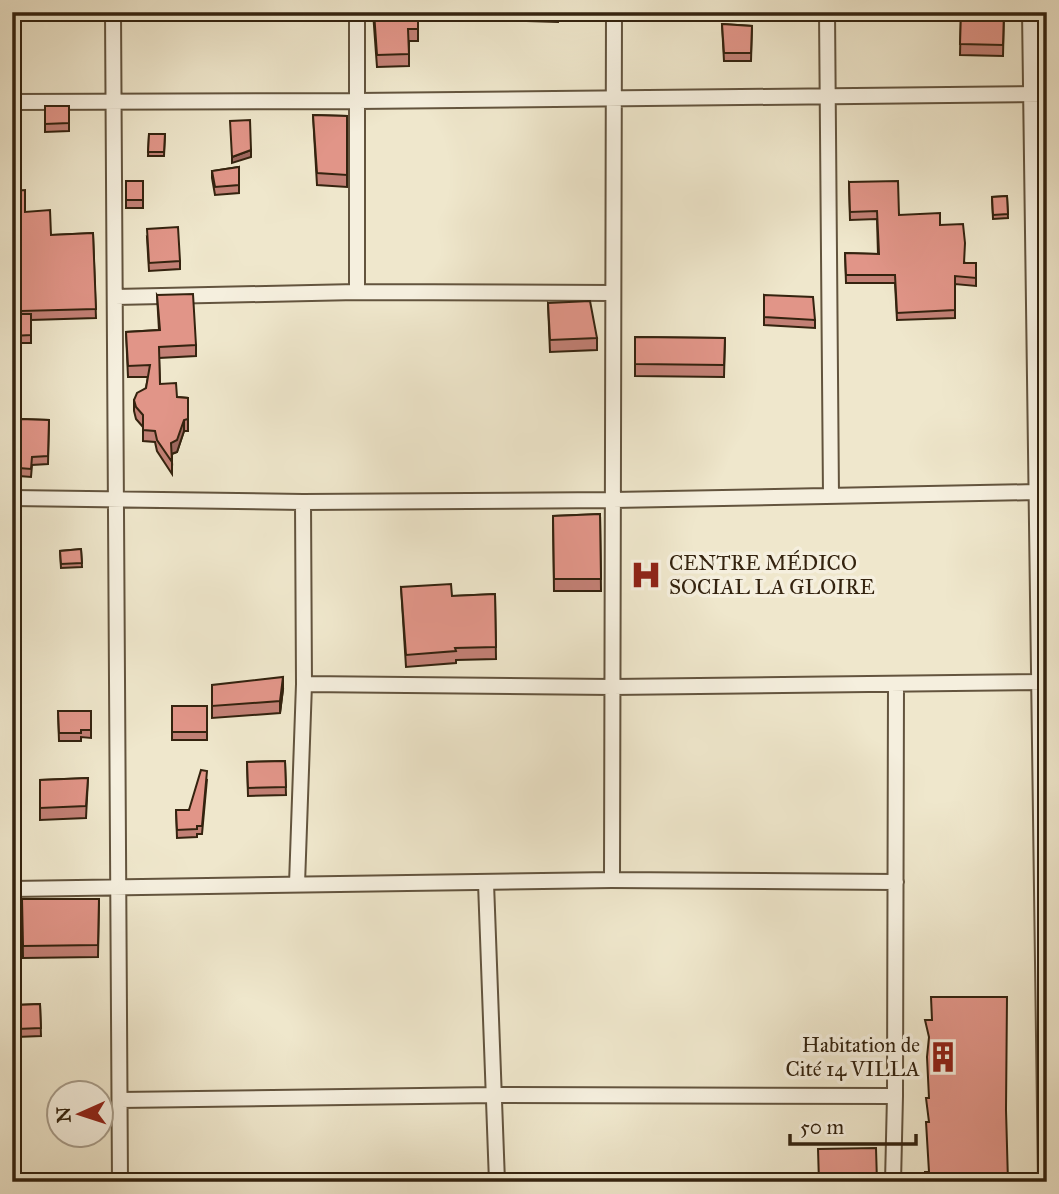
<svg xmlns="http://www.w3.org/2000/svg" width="1059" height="1194" font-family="'IM FELL Great Primer',serif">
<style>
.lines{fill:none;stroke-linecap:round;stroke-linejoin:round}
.minor-casing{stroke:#63543e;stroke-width:18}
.minor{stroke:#f5efde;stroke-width:14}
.wall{fill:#c28075;stroke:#34230f;stroke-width:2}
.shaded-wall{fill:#9e685f;stroke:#34230f;stroke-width:2}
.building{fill:#e19588;stroke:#34230f;stroke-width:2}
.labels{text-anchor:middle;stroke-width:7;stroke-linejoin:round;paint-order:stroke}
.poi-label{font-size:21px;fill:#34230f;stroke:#f5efde;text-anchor:start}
</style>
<rect width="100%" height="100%" fill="#efe7cc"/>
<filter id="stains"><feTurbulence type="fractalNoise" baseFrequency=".00286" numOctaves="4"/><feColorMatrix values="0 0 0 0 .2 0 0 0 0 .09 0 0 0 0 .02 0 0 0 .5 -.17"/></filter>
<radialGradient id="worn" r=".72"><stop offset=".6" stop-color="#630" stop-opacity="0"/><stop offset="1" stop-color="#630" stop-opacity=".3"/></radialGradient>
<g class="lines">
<defs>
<path id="minor" d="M113,12l7,1170
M827,12l4,484
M1030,12l16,1170
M12,102l345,-1 690,-7
M357,292v-280
M115,297l242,-5 256,1
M12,498l291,4 310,-2 424,-8
M304,684l309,3 434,-5
M612,880l2,-868
M486,883l11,299
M297,884l7,-200 -1,-182
M12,889l600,-9 284,2
M120,1100l374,-5 401,1 1,-412
M893,1182l2,-86"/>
</defs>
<!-- minor casing -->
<use href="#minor" class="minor-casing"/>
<!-- minor -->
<use href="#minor" class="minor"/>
</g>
<!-- wall -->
<path class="wall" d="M373,12h45v29h-9v25l-32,1z
M527,12h32l-1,10 -31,-1z
M961,12h43l-1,44 -43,-1z
M722,24l30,2 -1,35h-27z
M45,106h24v25l-24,1z
M313,115l34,1v71l-30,-2z
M149,134h16l-1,22h-16z
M239,167v26l-24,2 -3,-17v-7z
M126,181h17v27h-17z
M849,182l50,33 41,10 25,38h11v23l-21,-2v34l-58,2 -2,-37h-49l-1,-30 33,1 -1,-35 -27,1z
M12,191l13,21 26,23 42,-2 3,85 -65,2v23h-19v-29h9l-1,-28h-8z
M1007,196l1,22 -15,1 -1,-22z
M147,237l33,24v8l-31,2z
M157,295l39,50v11l-37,2 1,26 17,13 11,1v33h-4l-7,21 -5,2v20l-15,-23 -2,-9 -12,-1v-14l-7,-8 -2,-8v-11l12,-12 2,-11h-20l-2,-45 33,-2z
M764,295l51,25v8l-51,-3z
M548,303l49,35v12l-47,2z
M635,337l90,1 -1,39 -89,-1z
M12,375h7v44l-7,-1z
M20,419l29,1 -1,44 -16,1 -1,12 -12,-1z
M600,514l1,77h-47l-1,-75z
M81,549l1,18 -21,1 -1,-17z
M401,587l51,9 43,-2 1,65 -40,1v3l-50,4z
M212,685l71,4 -3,24 -68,5z
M172,706h35v34h-35z
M58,711h33v27l-10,-1v4h-22z
M12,714l5,22h2v31h-7z
M285,761l1,34 -38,1 -1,-34z
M88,778l-2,40 -46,2v-40z
M207,779l-5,55h-5v3l-20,1 -1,-28h13z
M22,899h77l-1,58 -75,1z
M40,1004l1,32 -24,1 -1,-32z"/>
<!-- shaded-wall -->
<path class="shaded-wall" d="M251,150v7l-19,6v-6z
M184,420v11l-7,21 -6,2v-11z
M283,677v12l-3,24v-12z"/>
<!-- building -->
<path class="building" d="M374,12h44v17h-10l1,25 -32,1z
M961,12h43l-1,33 -43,-1z
M722,24l30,2 -1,27h-27z
M45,106h24v17l-24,1z
M313,115l34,1v59l-30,-2z
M250,120l1,30 -19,7 -2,-36z
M149,134h16l-1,18h-16z
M239,167v18l-24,2 -3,-16z
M126,181h17v19h-17z
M898,181l1,34 41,-2v12l23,-1 2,19 -1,20h12v15l-21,-2v34l-58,3 -2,-38h-49l-1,-22 34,1 -2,-43 -27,1 -1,-30z
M25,190v22l25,-2 1,25 42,-2 3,76 -75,2 -1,-35 -8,1v-86z
M1007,196l1,18 -15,1 -1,-18z
M178,227l2,34 -31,2 -2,-34z
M193,294l3,51 -37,2 1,37 16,-1 1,14 11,1v21l-4,1 -7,20 -6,3 1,19 -15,-22 -2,-9 -12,-1v-15l-7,-8 -2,-7 3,-7 9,-5 4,-23 -22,1 -2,-34 34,-2 -3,-35z
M764,295l49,2 2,23 -51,-3z
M590,301l7,37 -47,2 -2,-37z
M12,314h19v21l-19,1z
M635,337l90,1 -1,27 -89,-1z
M12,375h7v36l-7,-1z
M20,419l29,1 -1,36 -16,1 -1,12 -12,-1z
M600,514l1,65h-47l-1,-63z
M81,549l1,14 -21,1 -1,-13z
M451,584l1,12 43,-2 1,53 -41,1 1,3 -50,4 -5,-68z
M283,677l-3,24 -68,5v-21z
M172,706h35v26h-35z
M58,711h33v19h-10v3h-22z
M12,714h5v22h2v23h-7z
M285,761l1,26 -38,1 -1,-26z
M201,770l6,1 -5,55h-5v3l-20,1 -1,-20h13z
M88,778l-2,28 -46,2v-28z
M22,899h77l-1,46 -75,1z
M12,954l2,15h-2z
M931,997h76l-1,113 2,72h-83v-10h4l-3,-50h3l-3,-24h3l-2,-41 2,-20 -4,-17h7z
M40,1004l1,24 -24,1 -1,-24z
M876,1148l1,34h-58l-1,-33z"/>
<!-- icons -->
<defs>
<symbol id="hospital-bare" viewBox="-9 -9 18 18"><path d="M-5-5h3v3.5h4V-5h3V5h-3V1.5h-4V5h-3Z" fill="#8f2418" stroke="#f5efde" stroke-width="2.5" paint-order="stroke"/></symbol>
<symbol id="building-bare" viewBox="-9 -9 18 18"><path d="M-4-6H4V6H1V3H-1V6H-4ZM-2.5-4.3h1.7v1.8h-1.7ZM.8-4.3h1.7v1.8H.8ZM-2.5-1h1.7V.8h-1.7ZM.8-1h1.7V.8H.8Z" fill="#8f2418" stroke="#f5efde" stroke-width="2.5" paint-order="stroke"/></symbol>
</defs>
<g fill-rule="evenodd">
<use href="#hospital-bare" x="624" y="553" width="44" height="44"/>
<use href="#building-bare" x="921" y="1035" width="44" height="44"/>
</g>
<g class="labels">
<!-- poi labels -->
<g class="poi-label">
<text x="669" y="570">CENTRE MÉDICO<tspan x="669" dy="24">SOCIAL LA GLOIRE</tspan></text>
<text x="920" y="1052" text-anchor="end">Habitation de<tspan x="920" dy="24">Cité 14 VILLA</tspan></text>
</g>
</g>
<!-- margin -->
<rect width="1059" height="1194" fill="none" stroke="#efe7cc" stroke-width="42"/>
<rect x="14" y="14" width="1031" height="1166" fill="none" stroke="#34230f" stroke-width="3.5"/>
<rect x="21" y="21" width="1017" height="1152" fill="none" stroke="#34230f" stroke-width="2"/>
<!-- north arrow -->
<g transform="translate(80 1114) rotate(267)"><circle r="33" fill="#f5efde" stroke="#a89d8b" stroke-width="2"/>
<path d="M0-5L12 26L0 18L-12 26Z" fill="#8f2418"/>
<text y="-10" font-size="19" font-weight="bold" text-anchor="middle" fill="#34230f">N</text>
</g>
<!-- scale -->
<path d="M790 1134v10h126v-10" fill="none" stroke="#34230f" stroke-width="3.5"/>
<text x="800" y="1134" font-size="21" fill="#34230f" stroke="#f5efde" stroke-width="5" paint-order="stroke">50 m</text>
<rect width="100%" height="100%" filter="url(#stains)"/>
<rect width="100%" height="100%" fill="url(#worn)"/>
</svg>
